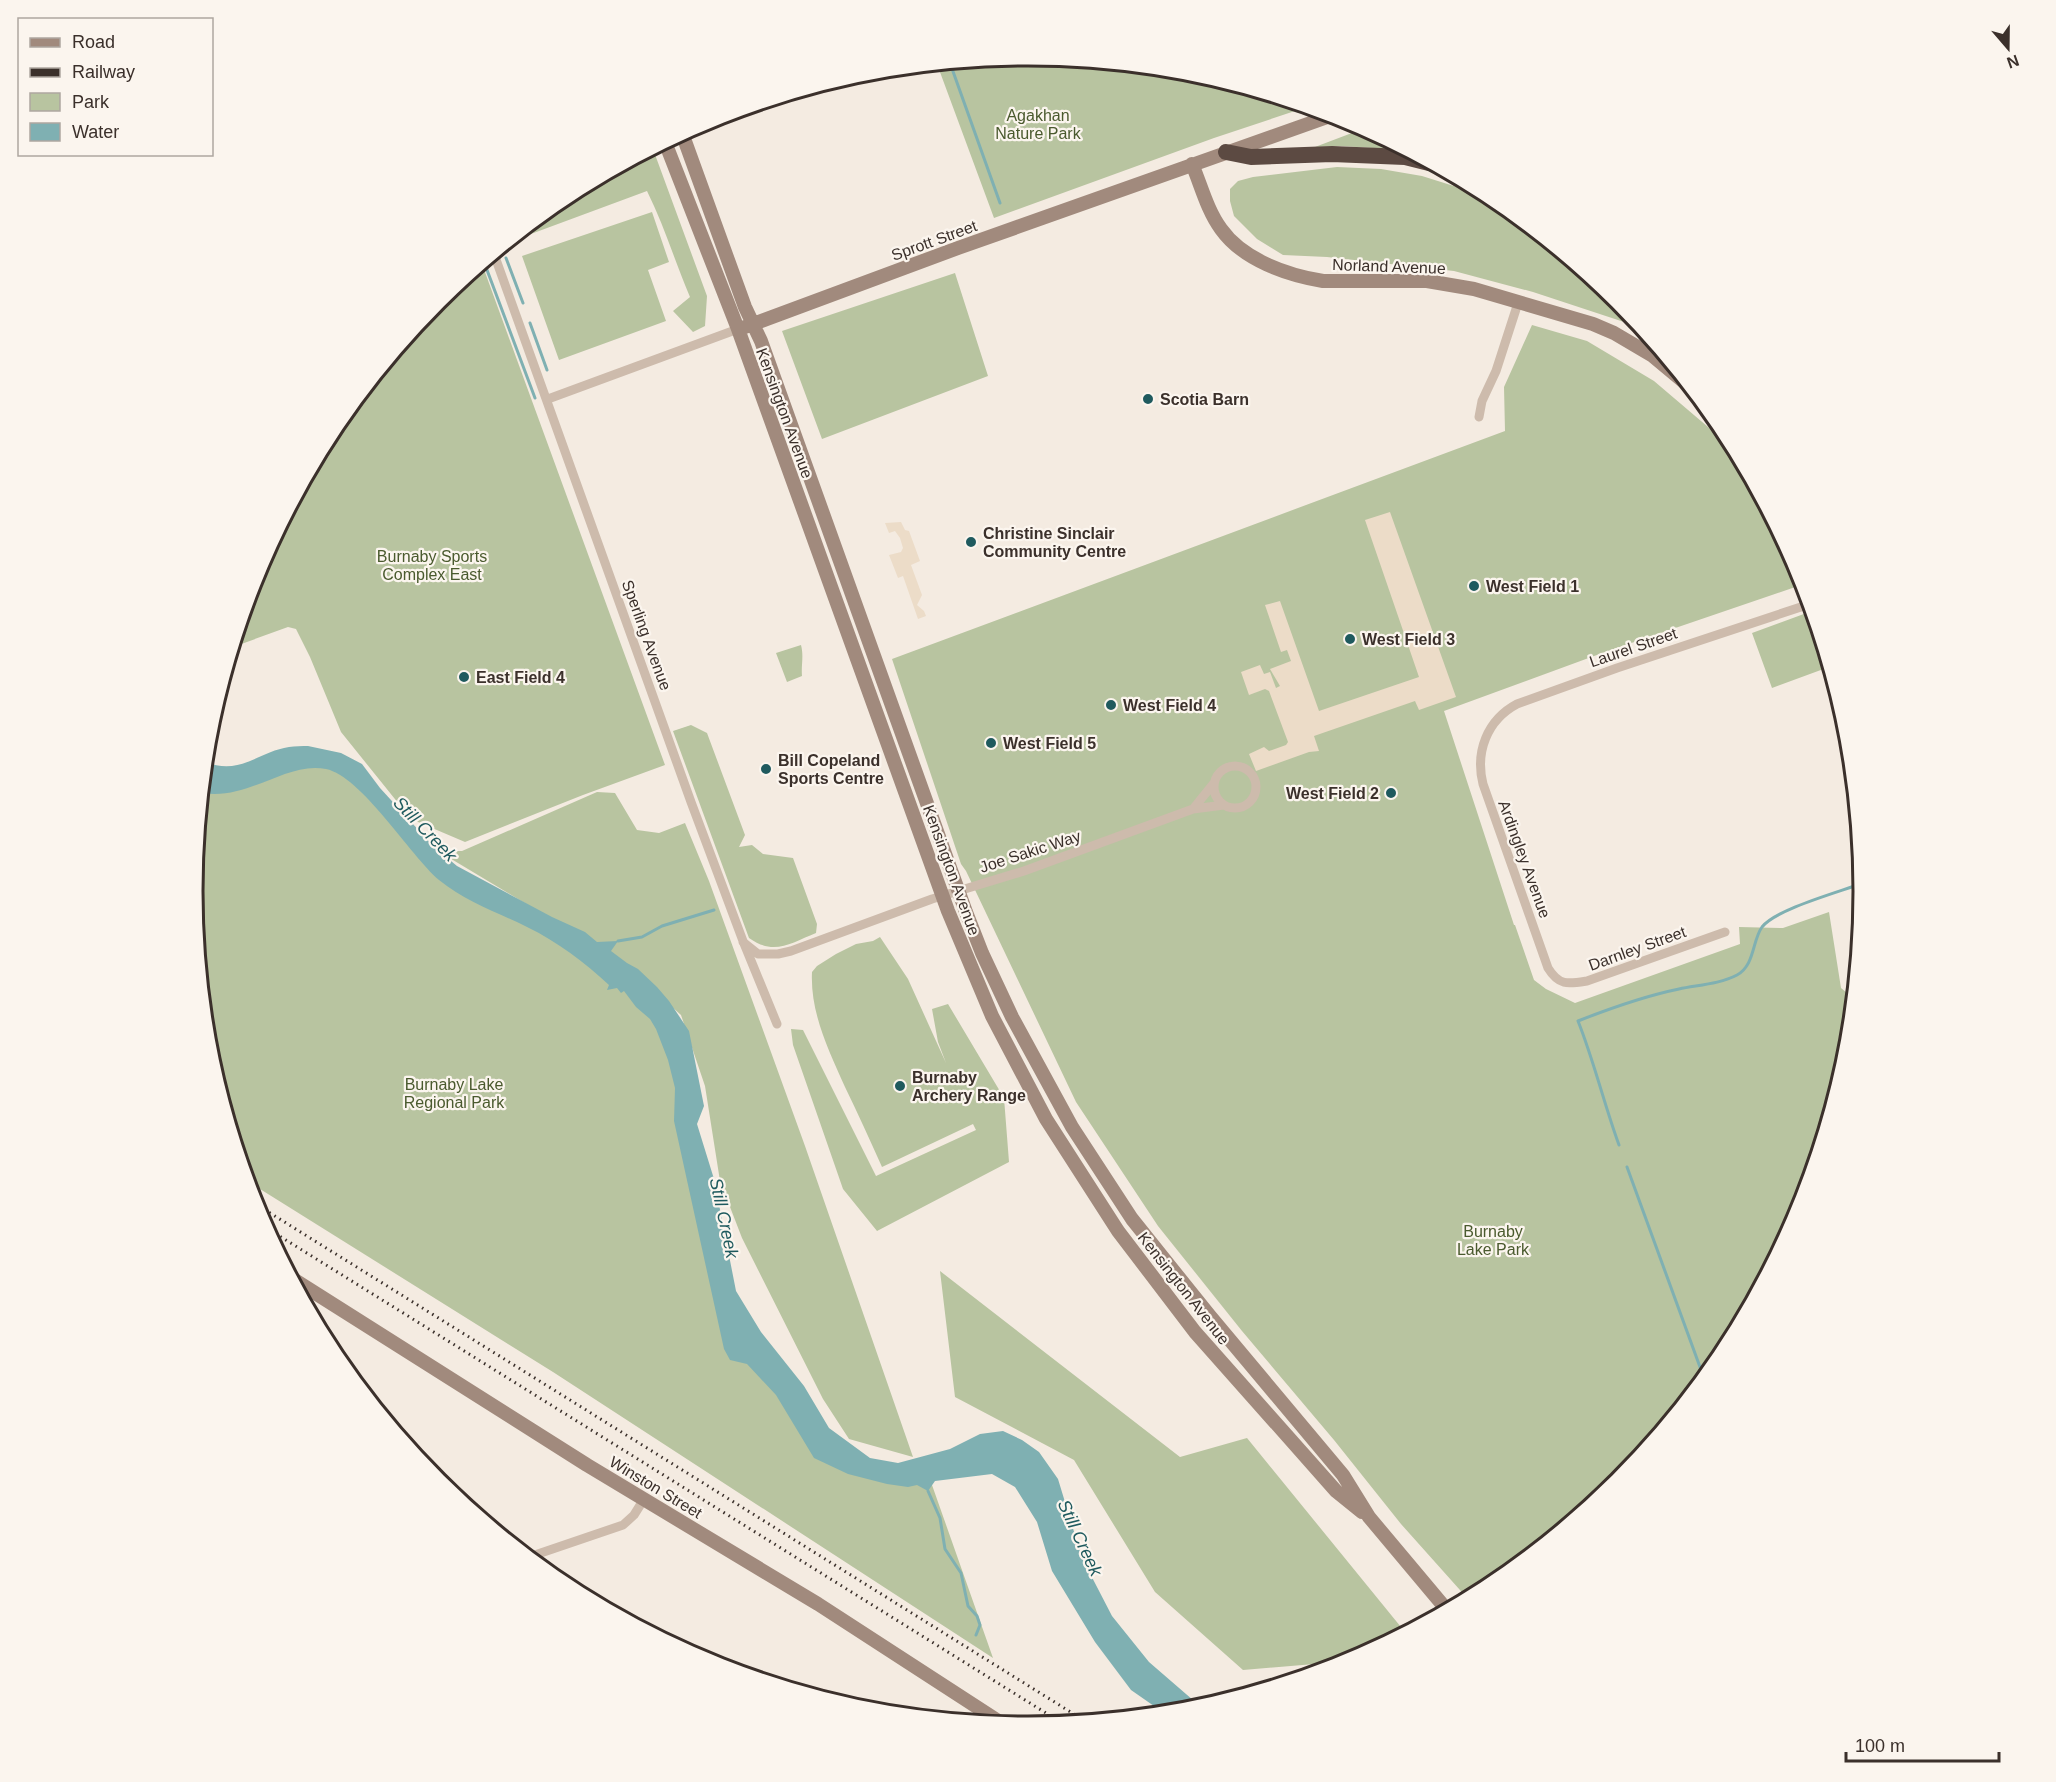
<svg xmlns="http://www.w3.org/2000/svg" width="2056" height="1782" font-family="Arial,sans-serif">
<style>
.green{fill:#b8c4a0}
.plaza{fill:#ecdcc8}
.water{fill:#7fb0b2}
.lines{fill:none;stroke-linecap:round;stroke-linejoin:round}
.stream{stroke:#7fb0b2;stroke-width:3}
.street{stroke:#cdbbac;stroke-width:9}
.secondary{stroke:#a18a7d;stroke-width:14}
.highway{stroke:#5c4a42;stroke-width:16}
.rail{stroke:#3b302b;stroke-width:3;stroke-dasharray:1.5 4.5;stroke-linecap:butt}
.poi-dot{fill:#1f5a5e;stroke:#fbf5ee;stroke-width:2}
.labels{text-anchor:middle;stroke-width:4.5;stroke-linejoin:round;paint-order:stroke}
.park-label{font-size:16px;fill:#4a5a2e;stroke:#fbf5ee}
.street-label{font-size:16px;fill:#3b302b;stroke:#fbf5ee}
.poi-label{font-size:16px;font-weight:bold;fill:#3b302b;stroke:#fbf5ee;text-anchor:start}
.water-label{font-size:18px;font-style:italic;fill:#1f5a5e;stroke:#fbf5ee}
.rim{fill:none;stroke:#3b302b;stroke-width:3}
</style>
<rect width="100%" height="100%" fill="#f4ebe1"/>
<!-- green -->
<path class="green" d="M1028,56l163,16 116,35 -93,31 -220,80 -57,-154z
M1365,128l41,22 -65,-4 -26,1z
M653,149l54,147 -2,30 -12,6 -20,-21 17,-14c-15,-35 -26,-72 -43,-106l-135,50v-2l52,-43z
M1337,167l44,2 41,7 73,23 124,101 35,43 -30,-21 -91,-30 -79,-21 -127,-14 -44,-2 -26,-16 -23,-23 -4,-15v-12l8,-8 15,-4z
M652,212l17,50 -21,8 18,51 -107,39 -37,-104z
M482,264l183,501 -82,30 -118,47 -54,-23 -70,-87 -31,-75 -14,-28 -8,-2 -55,20 23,-76 78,-144 103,-127z
M955,273l33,103 -166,63 -40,-108z
M1532,325l55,16 67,40 74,63 9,9 63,119 4,12 -199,68 -161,59 70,214h1l19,55 12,9 29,14 165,-59 -1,-17 44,1 46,-16 12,76 12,10 -6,56 -47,157 -78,144 -103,127 -127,104 -24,13 -67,-75 -67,-84 -92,-109 -84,-105 -82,-124 -110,-231 -5,-7 -69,-205 613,-228 -1,-44z
M1812,611l17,56 -57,21 -20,-55z
M801,645c3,11 0,20 1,31l-15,6 -11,-29z
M691,725l16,8 38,102 -6,12 13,-2 11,9 30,4 24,66 -1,9c-25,10 -42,23 -67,5l-76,-207z
M298,766h34l43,36 72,78 102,54 101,72 28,67 50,260 104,128 100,24 61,173 -440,-286 -306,-191 -39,-127 -15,-163 10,-110z
M597,792l18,1 22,37 22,3 26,-10 24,58 96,265 108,311 -64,-18 -26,-40 -81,-161 -22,-57 -15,-95 -24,-71 -60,-54 -183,-110h24z
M880,937l28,42 38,84 -8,-21 -6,-33 16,-5 56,94 5,64 -132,69 -34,-42 -50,-144 -2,-16 12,1 73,146 100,-46 -3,-6 -91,43c-12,-27 -24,-53 -37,-80 -16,-36 -35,-74 -33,-115l5,-6 19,-12 20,-10 17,-3z
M940,1271l240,186 67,-19 158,194 -55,29 -107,9 -88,-78 -81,-132 -119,-63z"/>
<!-- plaza -->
<path class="plaza" d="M1390,512l66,185 -37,13 -4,-9 -101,35 5,15 -10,1 -53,19 -7,-17 15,-7 5,4 17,-6 2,-3 -19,-51 -4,-2 -16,6 -8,-23 19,-7 4,9 6,-2 6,16 4,-2 -10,-17 21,-8 -4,-11 -6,2 -16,-47 15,-4 39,110 100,-34 -54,-157z
M901,522l4,8 4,1 11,30 -9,4 11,30 -5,10 7,6 2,5 -8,3 -15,-43 -5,2 -9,-23 12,-3 2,-4 -3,-10 -5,-7 -6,2 -4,-10z"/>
<!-- water -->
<path class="water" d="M308,746l33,7 21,11 18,24 54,59 23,19 95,51 33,15 12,10 21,-1 -7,10 16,12 11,6 19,18 12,14 20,30 15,75 -7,18 17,55 22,112 25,41 43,54 25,42 41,30 28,5 52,-14 30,-15 23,-3 19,9 17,12 19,27 24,79 30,58 37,46 52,45 -10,4 -27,2 -33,-23 -36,-48 -43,-71 -15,-49 -22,-35 -23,-13 -57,7 -7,10 -11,-6 -9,2 -21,-3 -39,-10 -34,-16 -38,-63 -29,-31 -17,-4 -6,-11 -50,-228 1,-33 -7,-28 -12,-31 -6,-10 -14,-12 -12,-16 -3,2 -4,-5 -10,2 2,-5c-25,-23 -51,-43 -82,-58 -30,-15 -61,-25 -88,-47 -29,-25 -78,-104 -113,-111 -40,-8 -77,32 -124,24l3,-31c36,14 52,-10 84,-15 6,-1 13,-1 19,-1z"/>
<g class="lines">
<!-- stream -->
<path class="stream" d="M950,63l50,140
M506,258l17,45
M484,262l51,136
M530,323l17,47
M618,941l24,-4 20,-11 52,-16
M1619,1145c-15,-41 -25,-84 -41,-124 33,-13 67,-25 101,-32 19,-4 41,-5 58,-14 18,-10 15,-34 25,-48 14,-18 77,-35 101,-44
M1627,1167l77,211
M928,1491l12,27 5,31 16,24 7,33 9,10 3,9 -4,10"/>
<!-- street -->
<path class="street" d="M494,254l197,548 52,139 34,83
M548,399l190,-70
M1479,417l3,-16 14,-30 22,-68
M1214 787a21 21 0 1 1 42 0a21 21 0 1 1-42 0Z
M1193,809l21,-26
M1725,932l-138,49c-19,3 -28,5 -39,-13l-65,-184c-8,-32 4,-64 34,-80l100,-36 193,-64
M743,942l15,12h20l13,-3 141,-52 92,-28 169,-62 31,-4
M529,1557l94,-32 11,-10 10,-16"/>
<!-- secondary -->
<path class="secondary" d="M682,133l63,174 16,34 205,571 16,41 30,64 60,110 60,92 77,96 134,160 26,42 78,93
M665,142l73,187 210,582 44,105 54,103 72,112 77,101 141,159 26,21
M1192,164c9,21 15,46 29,65 22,31 66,46 102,52h104l47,8 119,35 21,9 39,23 36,30
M745,327l213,-79 375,-133
M293,1279l294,186 231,139 185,120"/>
<!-- highway -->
<path class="highway" d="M1226,152l25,5 81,-3 73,3 24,6"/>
<!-- rail -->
<path class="rail" d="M254,1203l831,518
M265,1227l797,496"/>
</g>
<!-- markers -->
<g class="poi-dot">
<circle cx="1148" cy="399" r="6"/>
<circle cx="971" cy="542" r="6"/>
<circle cx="1474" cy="586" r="6"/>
<circle cx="1350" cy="639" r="6"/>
<circle cx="464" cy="677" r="6"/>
<circle cx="1111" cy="705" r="6"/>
<circle cx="991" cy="743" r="6"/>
<circle cx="766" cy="769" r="6"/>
<circle cx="1391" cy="793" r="6"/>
<circle cx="900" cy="1086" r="6"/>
</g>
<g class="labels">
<!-- park labels -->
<g class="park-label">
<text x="1038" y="121">Agakhan<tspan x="1038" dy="18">Nature Park</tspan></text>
<text x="432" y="562">Burnaby Sports<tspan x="432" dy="18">Complex East</tspan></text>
<text x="454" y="1090">Burnaby Lake<tspan x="454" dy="18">Regional Park</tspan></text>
<text x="1493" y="1237">Burnaby<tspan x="1493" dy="18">Lake Park</tspan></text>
</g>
<!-- street labels -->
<g class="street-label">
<text transform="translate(934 240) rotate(-20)" y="6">Sprott Street</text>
<text transform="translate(1389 266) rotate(2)" y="6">Norland Avenue</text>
<text transform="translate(785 413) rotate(70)" y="6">Kensington Avenue</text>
<text transform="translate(647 635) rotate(70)" y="6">Sperling Avenue</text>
<text transform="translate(1633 647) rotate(-19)" y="6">Laurel Street</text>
<text transform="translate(1030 851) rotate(-18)" y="6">Joe Sakic Way</text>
<text transform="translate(1525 859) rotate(70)" y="6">Ardingley Avenue</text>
<text transform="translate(952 870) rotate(70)" y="6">Kensington Avenue</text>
<text transform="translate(1637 948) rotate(-20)" y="6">Darnley Street</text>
<text transform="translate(1184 1288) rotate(52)" y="6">Kensington Avenue</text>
<text transform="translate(656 1487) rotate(31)" y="6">Winston Street</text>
</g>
<!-- poi labels -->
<g class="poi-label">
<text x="1160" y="405">Scotia Barn</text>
<text x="983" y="539">Christine Sinclair<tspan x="983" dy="18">Community Centre</tspan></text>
<text x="1486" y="592">West Field 1</text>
<text x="1362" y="645">West Field 3</text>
<text x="476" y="683">East Field 4</text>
<text x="1123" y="711">West Field 4</text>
<text x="1003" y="749">West Field 5</text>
<text x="778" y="766">Bill Copeland<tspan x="778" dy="18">Sports Centre</tspan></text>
<text x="1379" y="799" text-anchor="end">West Field 2</text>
<text x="912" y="1083">Burnaby<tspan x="912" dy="18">Archery Range</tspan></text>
</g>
<!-- water labels -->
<g class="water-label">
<text transform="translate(425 829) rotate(46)" y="6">Still Creek</text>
<text transform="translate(724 1218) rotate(78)" y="6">Still Creek</text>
<text transform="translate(1080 1538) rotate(65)" y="6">Still Creek</text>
</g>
</g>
<!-- crop -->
<path d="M0 0H2056V1782H0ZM203 891a825 825 0 1 1 1650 0a825 825 0 1 1-1650 0Z" fill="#fbf5ee" fill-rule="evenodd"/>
<path class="rim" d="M203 891a825 825 0 1 1 1650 0a825 825 0 1 1-1650 0Z"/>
<!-- legend -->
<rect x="18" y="18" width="195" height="138" fill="#fbf5ee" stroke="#aea6a0" stroke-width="1.5"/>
<rect x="30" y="38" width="30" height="9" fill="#a18a7d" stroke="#aea6a0" stroke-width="1.5"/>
<text x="72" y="48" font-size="18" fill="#3b302b">Road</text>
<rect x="30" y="68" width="30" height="9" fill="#3b302b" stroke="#aea6a0" stroke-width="1.5"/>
<text x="72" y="78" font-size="18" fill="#3b302b">Railway</text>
<rect x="30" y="93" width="30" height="18" fill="#b8c4a0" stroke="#aea6a0" stroke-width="1.5"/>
<text x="72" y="108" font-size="18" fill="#3b302b">Park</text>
<rect x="30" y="123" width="30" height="18" fill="#7fb0b2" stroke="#aea6a0" stroke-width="1.5"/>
<text x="72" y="138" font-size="18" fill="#3b302b">Water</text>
<!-- north arrow -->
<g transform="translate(2008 48) rotate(160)" stroke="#fbf5ee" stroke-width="4.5" paint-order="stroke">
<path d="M0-4.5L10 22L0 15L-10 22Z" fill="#3b302b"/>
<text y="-9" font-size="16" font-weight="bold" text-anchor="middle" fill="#3b302b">N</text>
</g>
<!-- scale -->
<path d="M1846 1752v9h153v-9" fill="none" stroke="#3b302b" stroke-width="3"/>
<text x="1855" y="1752" font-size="18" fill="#3b302b" stroke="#fbf5ee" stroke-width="4.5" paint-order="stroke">100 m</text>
</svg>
